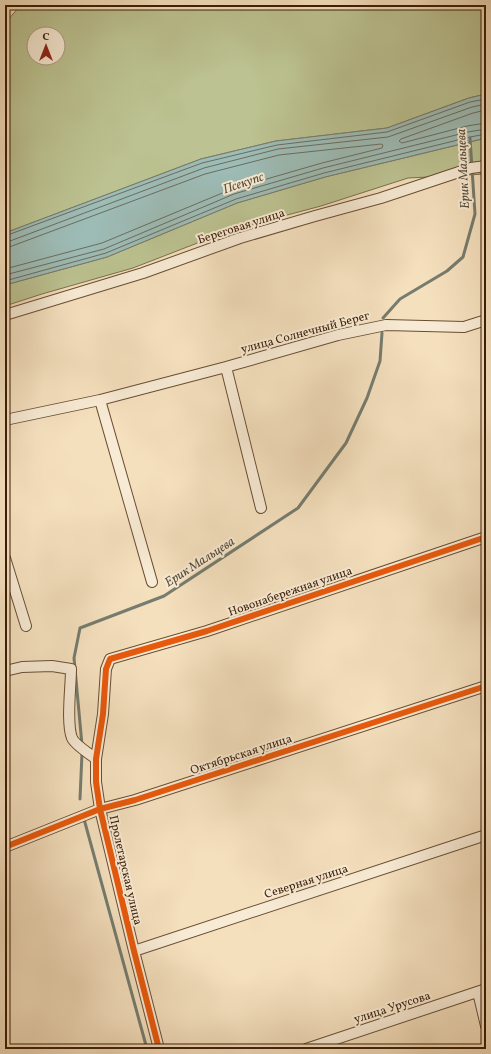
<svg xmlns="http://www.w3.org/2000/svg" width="491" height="1054" font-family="Vollkorn,serif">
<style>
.green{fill:#bcc291;stroke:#7c704b;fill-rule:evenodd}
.water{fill:#9dbcb6;stroke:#767c6f}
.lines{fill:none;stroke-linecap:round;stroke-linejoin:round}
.shore{stroke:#6c6c5e;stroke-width:1}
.stream{stroke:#767c6f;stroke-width:3}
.minor-casing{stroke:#6a4e33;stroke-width:12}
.minor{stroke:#f8ebd5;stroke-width:10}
.cycleway-casing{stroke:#f8ebd5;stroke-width:8}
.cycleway{stroke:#e8590c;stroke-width:6}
.labels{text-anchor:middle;stroke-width:4;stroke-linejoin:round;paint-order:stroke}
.street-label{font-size:12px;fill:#3b1d05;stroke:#f8ebd5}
.water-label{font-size:13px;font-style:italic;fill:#584d3a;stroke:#f8ebd5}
</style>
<rect width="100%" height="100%" fill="#f5e0be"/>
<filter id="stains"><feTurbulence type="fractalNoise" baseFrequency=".005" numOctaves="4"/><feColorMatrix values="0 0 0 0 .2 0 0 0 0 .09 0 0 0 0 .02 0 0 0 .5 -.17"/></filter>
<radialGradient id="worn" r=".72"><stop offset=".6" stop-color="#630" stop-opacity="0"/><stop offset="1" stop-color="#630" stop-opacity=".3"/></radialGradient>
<!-- green -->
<path class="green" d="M21,5h465v89l-17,4 -82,30 -111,13 -75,18 -196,74v-210zM34,34h24v24h-24z
M486,138v36l-78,4 -87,28 -90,24 -98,38 -91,26 -37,12v-21l102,-28 130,-54 88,-26z"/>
<!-- water -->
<path class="water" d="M486,94v44l-161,39 -88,26 -130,54 -102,28v-52l196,-74 75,-18 111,-13 82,-30z"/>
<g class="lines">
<!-- shore -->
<path class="shore" d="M486,110l-13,3 -72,26 -2,2 3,2 65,-17 19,-3
M5,236l197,-73 75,-18 110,-13 83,-30 16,-3
M5,241h5l194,-73 74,-19 110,-12 84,-30 14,-3
M5,247l7,-1 193,-72 74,-19 102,-11 2,1 -1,3 -60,15 -90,26 -130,54 -97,26
M5,275l99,-26 130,-55 89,-26 145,-36 18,-3
M5,281l101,-28 130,-54 88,-26 146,-36 16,-3"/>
<!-- stream -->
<path class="stream" d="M383,318l17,-19 47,-28 16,-14 12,-43 -5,-76
M82,745l-8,-87 6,-30 84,-32 134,-88 48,-65 21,-45 13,-37 2,-28
M80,799l2,-46
M84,819l63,230"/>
<defs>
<path id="minor" d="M5,315l138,-42 97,-35 75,-22 66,-18 90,-30 15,-2
M226,367l35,141
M100,400l52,182
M5,420l95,-20 126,-33 112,-32 48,-10 78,2 22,-7
M5,558l21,68
M5,671l17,-4 30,-1 19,3c0,18 -5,54 1,69 3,7 18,16 24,21
M5,847l95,-38 35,-9 351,-114
M134,951l352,-116
M478,992l8,34
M159,1049l-25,-98 -34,-142 -4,-27v-23l7,-45 3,-45 4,-10 97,-28 279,-94
M306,1049l180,-60"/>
</defs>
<!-- minor casing -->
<use href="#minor" class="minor-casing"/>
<!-- minor -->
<use href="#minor" class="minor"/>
<defs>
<path id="cycleway" d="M5,847l95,-38 35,-9 351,-114
M159,1049l-25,-98 -34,-142 -4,-27v-23l7,-45 3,-45 4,-10 97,-28 279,-94"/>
</defs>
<!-- cycleway casing -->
<use href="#cycleway" class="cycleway-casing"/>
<!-- cycleway -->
<use href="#cycleway" class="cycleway"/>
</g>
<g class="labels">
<!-- street labels -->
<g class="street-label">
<text transform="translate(241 226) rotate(-18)" y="4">Береговая улица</text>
<text transform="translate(305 332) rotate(-15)" y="4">улица Солнечный Берег</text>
<text transform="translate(290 591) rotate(-19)" y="4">Новонабережная улица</text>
<text transform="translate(241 754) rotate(-18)" y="4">Октябрьская улица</text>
<text transform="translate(126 870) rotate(77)" y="4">Пролетарская улица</text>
<text transform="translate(306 881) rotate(-18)" y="4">Северная улица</text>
<text transform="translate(392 1007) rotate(-18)" y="4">улица Урусова</text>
</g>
<!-- water labels -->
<g class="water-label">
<text transform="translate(462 169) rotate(-93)" y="5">Ерик Мальцева</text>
<text transform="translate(243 182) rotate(-19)" y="5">Псекупс</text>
<text transform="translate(199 561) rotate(-33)" y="5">Ерик Мальцева</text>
</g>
</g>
<!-- margin -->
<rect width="491" height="1054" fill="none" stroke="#f5e0be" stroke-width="20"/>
<rect x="6" y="6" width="479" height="1042" fill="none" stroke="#3b1d05" stroke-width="2"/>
<rect x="10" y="10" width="471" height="1034" fill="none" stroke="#3b1d05"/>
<!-- north arrow -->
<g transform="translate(46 46)"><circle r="19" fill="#f8ebd5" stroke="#ac9982"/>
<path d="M0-3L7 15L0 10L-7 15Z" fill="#8f2418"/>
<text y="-6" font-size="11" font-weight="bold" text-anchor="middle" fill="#3b1d05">С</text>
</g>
<rect width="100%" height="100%" filter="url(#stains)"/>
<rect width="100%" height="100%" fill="url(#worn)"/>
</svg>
